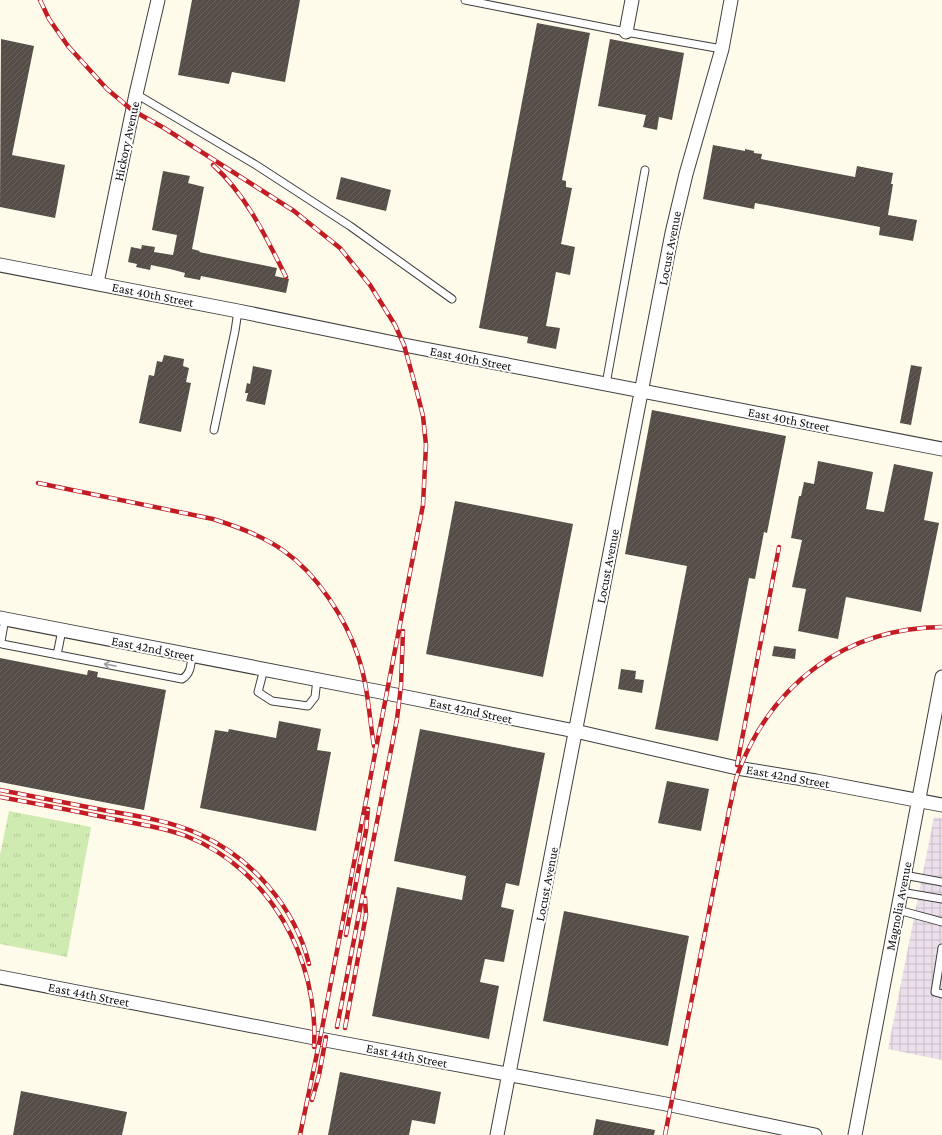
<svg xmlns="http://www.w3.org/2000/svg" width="942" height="1135" font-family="'Crimson Pro',serif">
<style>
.industrial{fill:url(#industrial-grid)}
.grass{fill:url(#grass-tufts)}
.building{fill:url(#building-hatch)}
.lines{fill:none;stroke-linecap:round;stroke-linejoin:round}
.lane-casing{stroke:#3f3f3f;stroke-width:9}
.street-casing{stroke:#3f3f3f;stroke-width:15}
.lane{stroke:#fff;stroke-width:7}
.street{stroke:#fff;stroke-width:13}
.rail-casing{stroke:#c21d25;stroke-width:4.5}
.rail{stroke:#fff;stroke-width:3;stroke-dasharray:9;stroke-linecap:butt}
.oneway{stroke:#9e9e9e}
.labels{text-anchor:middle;stroke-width:4;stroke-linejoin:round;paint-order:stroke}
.street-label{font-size:13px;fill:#0c0c0c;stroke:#fff}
</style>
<defs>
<pattern id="industrial-grid" width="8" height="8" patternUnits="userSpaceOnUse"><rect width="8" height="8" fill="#eadfeb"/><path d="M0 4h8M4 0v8" fill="none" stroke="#c8bec8"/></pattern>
<pattern id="grass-tufts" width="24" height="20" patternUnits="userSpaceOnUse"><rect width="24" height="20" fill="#d0ebb2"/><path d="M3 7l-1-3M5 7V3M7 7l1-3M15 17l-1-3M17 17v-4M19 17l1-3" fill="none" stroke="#b1c898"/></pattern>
<pattern id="building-hatch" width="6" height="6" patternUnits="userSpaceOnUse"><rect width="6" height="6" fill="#554d47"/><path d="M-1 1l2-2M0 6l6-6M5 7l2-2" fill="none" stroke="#68625d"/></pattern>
</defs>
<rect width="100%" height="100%" fill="#fffbea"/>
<!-- industrial -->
<path class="industrial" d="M934,817l8,1v242l-54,-11z"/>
<!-- grass -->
<path class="grass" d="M9,811l82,16 -24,130 -67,-13v-89z"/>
<!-- building -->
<path class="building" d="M192,0h108l-15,82 -53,-10 -3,12 -51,-9z
M537,23l53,10 -28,147 4,1v6l6,1 -11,56 14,3 -5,28 -14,-3 -10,54 14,2 -4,21 -29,-6 1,-6 -49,-9z
M1,39l33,7 -22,109 53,10 -10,53 -55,-11z
M610,39l74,14 -12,67 -13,-3 -2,13 -14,-3 3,-12 -48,-9z
M713,145l32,6v-2l9,2v2l8,1 -1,5 94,18 2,-11 36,7 -2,11h2l-5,31 29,5 -4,21 -34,-6 1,-8 -125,-24 -1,6 -51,-10z
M163,171l27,5 -2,7 16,4 -12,62 8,2 -1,1 78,16 -2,8 14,3 -3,14 -85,-17 -1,4 -16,-3 1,-4 -15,-4 -19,-4 -1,5 -14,-3 1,-3 -9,-2 3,-15 10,2 1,-4 13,2 -1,5 19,3 4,-20 -25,-5z
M341,177l50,13 -5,21 -50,-12z
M164,355l20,4 -1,7 6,2 -3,14 5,1 -10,49 -42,-9 10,-48 5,1 3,-15 5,1z
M911,365l11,2 -11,58 -11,-2z
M253,366l19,4 -7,35 -19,-4 2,-8h-3l2,-10 3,1z
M652,410l134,26 -19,97 -3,-1 -9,47 -6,-1 -31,163 -63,-12 32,-163 -62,-12z
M818,461l55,11 -7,37 18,3 10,-48 39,8 -9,48 15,3 -18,89 -75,-15 -8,42 -40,-8 8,-42 -14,-2 10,-47 -11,-2 8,-42h2l3,-14 10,2z
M455,501l118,23 -30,153 -117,-23z
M774,646l22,3 -1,10 -23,-3z
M0,658l87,17 1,-5 10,2 -1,5 69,13 -22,120 -144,-28z
M621,669l15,2 -1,8 9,1 -2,13 -24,-4z
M279,721l42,8 -4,21 14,2 -15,79 -116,-23 15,-78 13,2 1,-3 47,9z
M420,729l125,24 -26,133 -13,-3 -5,24 13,3 -10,52 -19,-3 -5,23 19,4 -10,53 -117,-23 25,-129 65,13 4,-24 -72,-15z
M667,781l42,8 -8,42 -43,-8z
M564,911l125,25 -21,110 -125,-25z
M340,1072l101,20 -6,32 -23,-4 -3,15h-81z
M21,1091l106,21 -5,23h-109z
M596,1119l59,11 -1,5h-61z"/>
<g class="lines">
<defs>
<path id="lane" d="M465,0l161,32 96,17
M136,94l120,71 94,61 102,73
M606,384l39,-214
M214,430l21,-99 3,-20
M5,619l-4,22 1,3 180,35c9,-5 9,-15 10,-24
M57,655l5,-25
M264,669l-6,23 14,9 36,5 7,-9 2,-18
M904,875l38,7
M901,892l41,7
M898,910l44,12
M942,948l-7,44 7,2"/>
<path id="street" d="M626,32l6,-32
M0,265l238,46 166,34 538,104
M97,283l39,-189 22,-94
M0,618l386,75 189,38 162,37 79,13 126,24
M0,977l320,62 351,66 144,30
M497,1135l175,-902 14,-59 36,-125 9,-49
M855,1135l87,-458"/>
</defs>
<!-- lane casing -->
<use href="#lane" class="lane-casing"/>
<!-- street casing -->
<use href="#street" class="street-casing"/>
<!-- lane -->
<use href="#lane" class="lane"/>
<!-- street -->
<use href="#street" class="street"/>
<defs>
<path id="rail" d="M40,0l9,19 19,27 39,43 25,21 32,18 130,83 46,37 30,37 25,40 9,20 13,47 6,24 3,29 -3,60 -103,534 -20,96
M213,165c34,31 53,72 73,112
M38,483l175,36c25,8 50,17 71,32 33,23 62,68 74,105 10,29 11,60 16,90
M737,765l42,-218
M0,790c36,7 72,14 108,21 30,5 62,10 91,23 53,24 96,73 110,130
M0,797c38,7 75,14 113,22 24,5 50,8 73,17 84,33 133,123 128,211
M346,935l20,-104 2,-22
M337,1027l60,-308 4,-33 2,-55
M345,1028l21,-113 -1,-17
M312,1100l7,-25 7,-38
M665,1135l65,-329c3,-11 4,-23 8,-33 34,-90 108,-145 204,-146"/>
</defs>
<!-- rail casing -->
<use href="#rail" class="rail-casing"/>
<!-- rail -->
<use href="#rail" class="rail"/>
</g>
<!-- one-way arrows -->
<defs><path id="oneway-shaft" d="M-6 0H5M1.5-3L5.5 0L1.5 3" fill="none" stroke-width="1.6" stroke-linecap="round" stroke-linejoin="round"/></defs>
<use class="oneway" href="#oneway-shaft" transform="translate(110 665) rotate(-169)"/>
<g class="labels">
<!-- street labels -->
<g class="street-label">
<text transform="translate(126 141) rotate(-78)" y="5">Hickory Avenue</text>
<text transform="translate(669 248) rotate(-79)" y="5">Locust Avenue</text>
<text transform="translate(153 294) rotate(11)" y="5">East 40th Street</text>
<text transform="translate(471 358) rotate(11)" y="5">East 40th Street</text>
<text transform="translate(789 419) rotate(11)" y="5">East 40th Street</text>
<text transform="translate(607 566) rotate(-79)" y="5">Locust Avenue</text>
<text transform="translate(153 648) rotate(11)" y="5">East 42nd Street</text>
<text transform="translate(471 710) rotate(12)" y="5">East 42nd Street</text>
<text transform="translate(788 776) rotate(10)" y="5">East 42nd Street</text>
<text transform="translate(546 884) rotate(-79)" y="5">Locust Avenue</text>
<text transform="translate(898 906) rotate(-79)" y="5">Magnolia Avenue</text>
<text transform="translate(89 994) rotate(11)" y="5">East 44th Street</text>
<text transform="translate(407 1055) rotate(11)" y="5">East 44th Street</text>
</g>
</g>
</svg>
